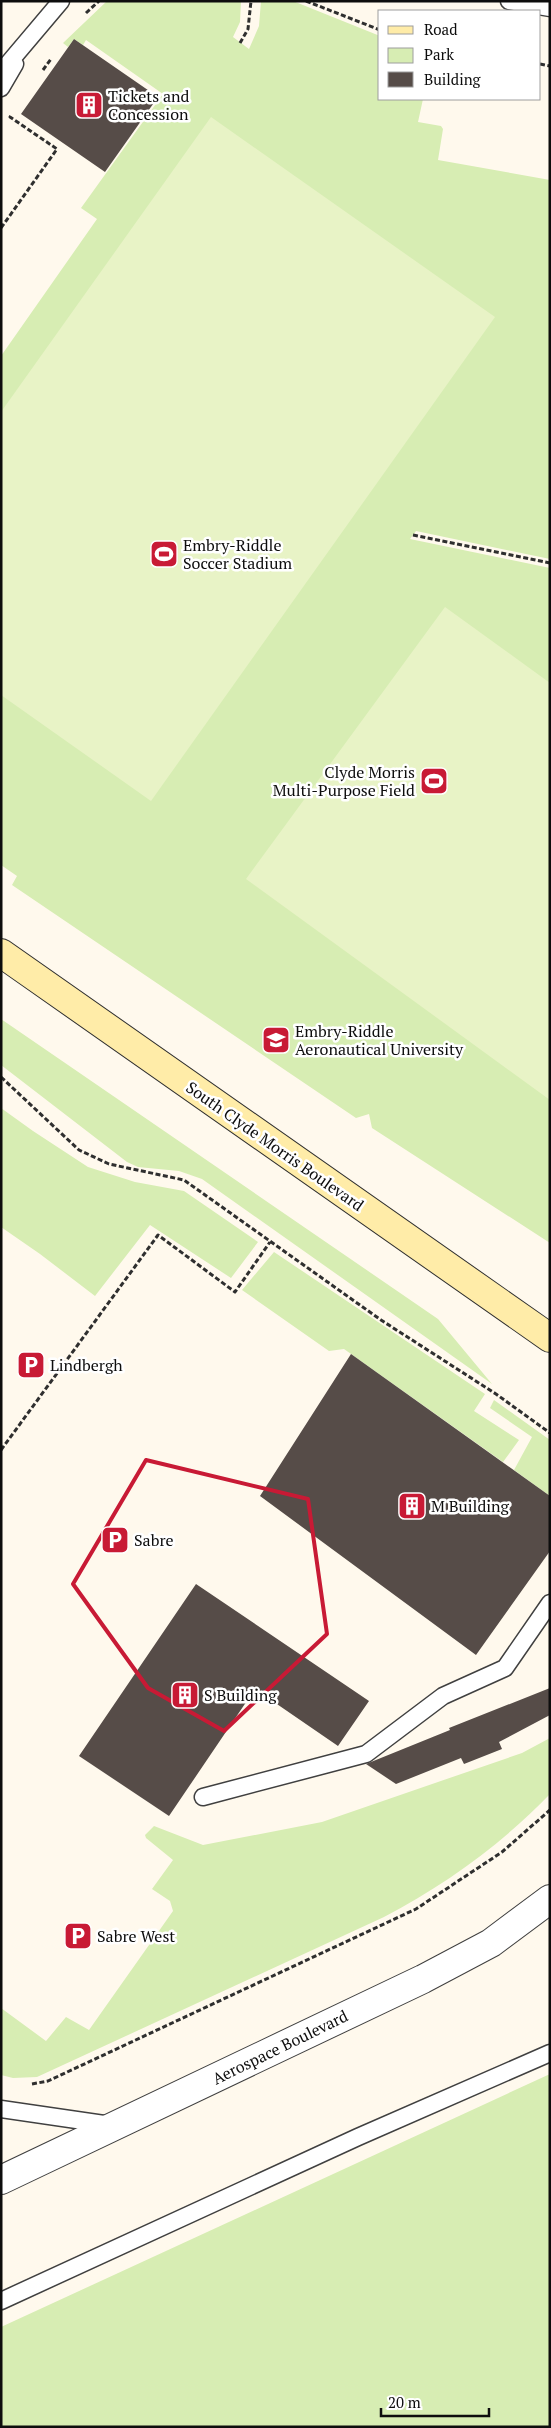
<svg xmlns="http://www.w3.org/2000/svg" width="551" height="2428" font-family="'PT Serif',serif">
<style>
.green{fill:#d7edb3}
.pitch{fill:#e8f3c6}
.building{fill:#564c48}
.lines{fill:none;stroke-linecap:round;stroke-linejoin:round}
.lane-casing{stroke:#404040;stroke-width:19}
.street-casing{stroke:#404040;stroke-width:30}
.secondary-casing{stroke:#2f2f2f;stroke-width:30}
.path{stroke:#2f2f2f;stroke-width:3;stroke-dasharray:5 2.5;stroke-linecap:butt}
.lane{stroke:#fff;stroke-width:16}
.street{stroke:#fff;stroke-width:28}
.secondary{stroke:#ffeca8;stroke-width:28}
.marked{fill:none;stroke:#c81a35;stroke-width:4;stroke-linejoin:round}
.labels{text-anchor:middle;stroke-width:5;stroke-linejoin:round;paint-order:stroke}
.poi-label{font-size:16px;fill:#0d0d0d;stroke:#fff;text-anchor:start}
.street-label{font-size:16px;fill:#0d0d0d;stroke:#fff}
</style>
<rect width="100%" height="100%" fill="#fff9ed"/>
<!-- green -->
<path class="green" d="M107,1h134l-1,21 -7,15 16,12 10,-23 2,-25h32l87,35v63h43l-5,23 23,4 2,3 -5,31 112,20v379l-134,-28 -6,8 140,29v675l-178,-115 -3,-14 -13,4 -344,-233 5,-9 -16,-11v-509l96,-137 -16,-11 82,-114 -77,-54 -3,5 -9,-6 -6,8 -5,-4z
M1,1019l437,300 54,65 -290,-205 -23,-8 -41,-4 -11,-5 -126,-97z
M1,1108l32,23 55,36 47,15 49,9 74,51 -27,36 -81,-53 -55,71 -55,-42 -39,-27z
M274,1252l211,142 -11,17 45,29 -16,22 -159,-113 -15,2 -87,-61z
M494,1400l56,40v56l-36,-26 18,-33 -42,-29z
M550,1738v56c-48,50 -105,91 -166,123l-347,160 -24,1 -12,-3v-67l45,33 20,-24 23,13 84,-119 -3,-10 -18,-12 21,-29 -27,-22 -1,-3 9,-9 49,19 119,-23 200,-69z
M550,2074v353h-549v-100z"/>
<!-- pitch -->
<path class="pitch" d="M211,117l284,200 -344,484 -150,-106v-283z
M445,607l105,76v417l-304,-221z"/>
<!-- building -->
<path class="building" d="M74,39l84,58 -53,75 -84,-58z
M351,1354l199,142v55l-74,104 -216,-159z
M196,1584l173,117 -31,45 -83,-57 -86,127 -90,-60z
M550,1688v27l-51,27 3,7 -38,15 -3,-6 -65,26 -30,-20 84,-34 -1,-2z"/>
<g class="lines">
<defs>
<path id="lane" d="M509,1l41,7
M1,72l60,-71
M1,88l14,-24
M203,1797l163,-43 77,-58 62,-28 45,-65
M1,2109l110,16
M1,2301l357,-164 192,-84"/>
<path id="street" d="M1,2180l422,-201 68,-36 59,-44"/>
<path id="secondary" d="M1,953l549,385"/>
</defs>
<!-- lane casing -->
<use href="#lane" class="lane-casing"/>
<!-- street casing -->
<use href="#street" class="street-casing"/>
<!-- secondary casing -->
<use href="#secondary" class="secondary-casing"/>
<!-- path -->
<path class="path" d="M306,1l74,29
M86,13l13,-12
M240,43l8,-14 3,-28
M540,64l10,2
M43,70l8,-11
M1,228l56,-79 -47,-32 2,-3
M413,535l137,28
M1,1077l78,73 30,14 75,16 197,140 115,74 54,39
M1,1450l157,-215 77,57 35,-50
M32,2084l16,-3 368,-172 86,-57 48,-42"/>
<!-- lane -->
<use href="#lane" class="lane"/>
<!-- street -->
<use href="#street" class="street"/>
<!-- secondary -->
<use href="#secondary" class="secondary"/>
</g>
<!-- marked area -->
<path class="marked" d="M146,1460l162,39 19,135 -103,97 -76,-43 -75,-104z"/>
<!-- icons -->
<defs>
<symbol id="building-square" viewBox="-11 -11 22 22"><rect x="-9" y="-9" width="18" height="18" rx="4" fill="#c81a35" stroke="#fff"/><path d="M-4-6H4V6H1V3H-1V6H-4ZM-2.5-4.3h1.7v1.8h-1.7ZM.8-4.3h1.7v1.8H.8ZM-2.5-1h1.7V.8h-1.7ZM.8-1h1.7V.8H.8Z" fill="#fff"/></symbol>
<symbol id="stadium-square" viewBox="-11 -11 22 22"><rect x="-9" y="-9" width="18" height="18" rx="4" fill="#c81a35" stroke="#fff"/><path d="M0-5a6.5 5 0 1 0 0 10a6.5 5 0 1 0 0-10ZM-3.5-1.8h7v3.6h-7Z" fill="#fff"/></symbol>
<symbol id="university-square" viewBox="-11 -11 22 22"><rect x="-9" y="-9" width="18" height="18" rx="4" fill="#c81a35" stroke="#fff"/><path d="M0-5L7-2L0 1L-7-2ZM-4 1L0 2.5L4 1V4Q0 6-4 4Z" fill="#fff"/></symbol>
<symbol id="parking-square" viewBox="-11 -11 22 22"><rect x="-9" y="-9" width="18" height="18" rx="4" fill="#c81a35" stroke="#fff"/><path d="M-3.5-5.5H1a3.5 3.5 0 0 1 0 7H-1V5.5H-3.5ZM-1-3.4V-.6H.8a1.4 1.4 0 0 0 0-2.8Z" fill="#fff"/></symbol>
</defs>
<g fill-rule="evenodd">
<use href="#building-square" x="73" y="89" width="32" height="32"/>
<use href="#stadium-square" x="148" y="538" width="32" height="32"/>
<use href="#stadium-square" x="418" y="765" width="32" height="32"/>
<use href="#university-square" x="260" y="1024" width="32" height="32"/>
<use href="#parking-square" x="15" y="1349" width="32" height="32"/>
<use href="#building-square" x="396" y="1490" width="32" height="32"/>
<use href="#parking-square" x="99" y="1524" width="32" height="32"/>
<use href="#building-square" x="169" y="1679" width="32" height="32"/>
<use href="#parking-square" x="62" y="1920" width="32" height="32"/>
</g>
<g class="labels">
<!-- poi labels -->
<g class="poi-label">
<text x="108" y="102">Tickets and<tspan x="108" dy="18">Concession</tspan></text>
<text x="183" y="551">Embry-Riddle<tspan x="183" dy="18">Soccer Stadium</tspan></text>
<text x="415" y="778" text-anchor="end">Clyde Morris<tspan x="415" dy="18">Multi-Purpose Field</tspan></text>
<text x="295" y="1037">Embry-Riddle<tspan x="295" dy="18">Aeronautical University</tspan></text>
<text x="50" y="1371">Lindbergh</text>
<text x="431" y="1512">M Building</text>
<text x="134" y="1546">Sabre</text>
<text x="204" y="1701">S Building</text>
<text x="97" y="1942">Sabre West</text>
</g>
<!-- street labels -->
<g class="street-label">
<text transform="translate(275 1146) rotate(35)" y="6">South Clyde Morris Boulevard</text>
<text transform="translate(280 2047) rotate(-26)" y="6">Aerospace Boulevard</text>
</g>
</g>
<!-- border -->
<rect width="551" height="2428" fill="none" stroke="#0d0d0d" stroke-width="5"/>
<!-- legend -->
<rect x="378" y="10" width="162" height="90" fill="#ffffff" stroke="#9e9e9e"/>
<rect x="388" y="26" width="25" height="8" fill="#ffeca8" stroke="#9e9e9e"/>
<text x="424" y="35" font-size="15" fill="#0d0d0d">Road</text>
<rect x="388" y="48" width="25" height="15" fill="#d7edb3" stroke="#9e9e9e"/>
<text x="424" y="60" font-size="15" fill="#0d0d0d">Park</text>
<rect x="388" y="72" width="25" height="15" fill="#564c48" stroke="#9e9e9e"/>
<text x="424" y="85" font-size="15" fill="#0d0d0d">Building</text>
<!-- scale -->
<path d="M381 2408v8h108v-8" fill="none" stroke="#0d0d0d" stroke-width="2.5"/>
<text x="388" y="2408" font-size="15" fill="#0d0d0d" stroke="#ffffff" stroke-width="4" paint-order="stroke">20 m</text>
</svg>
